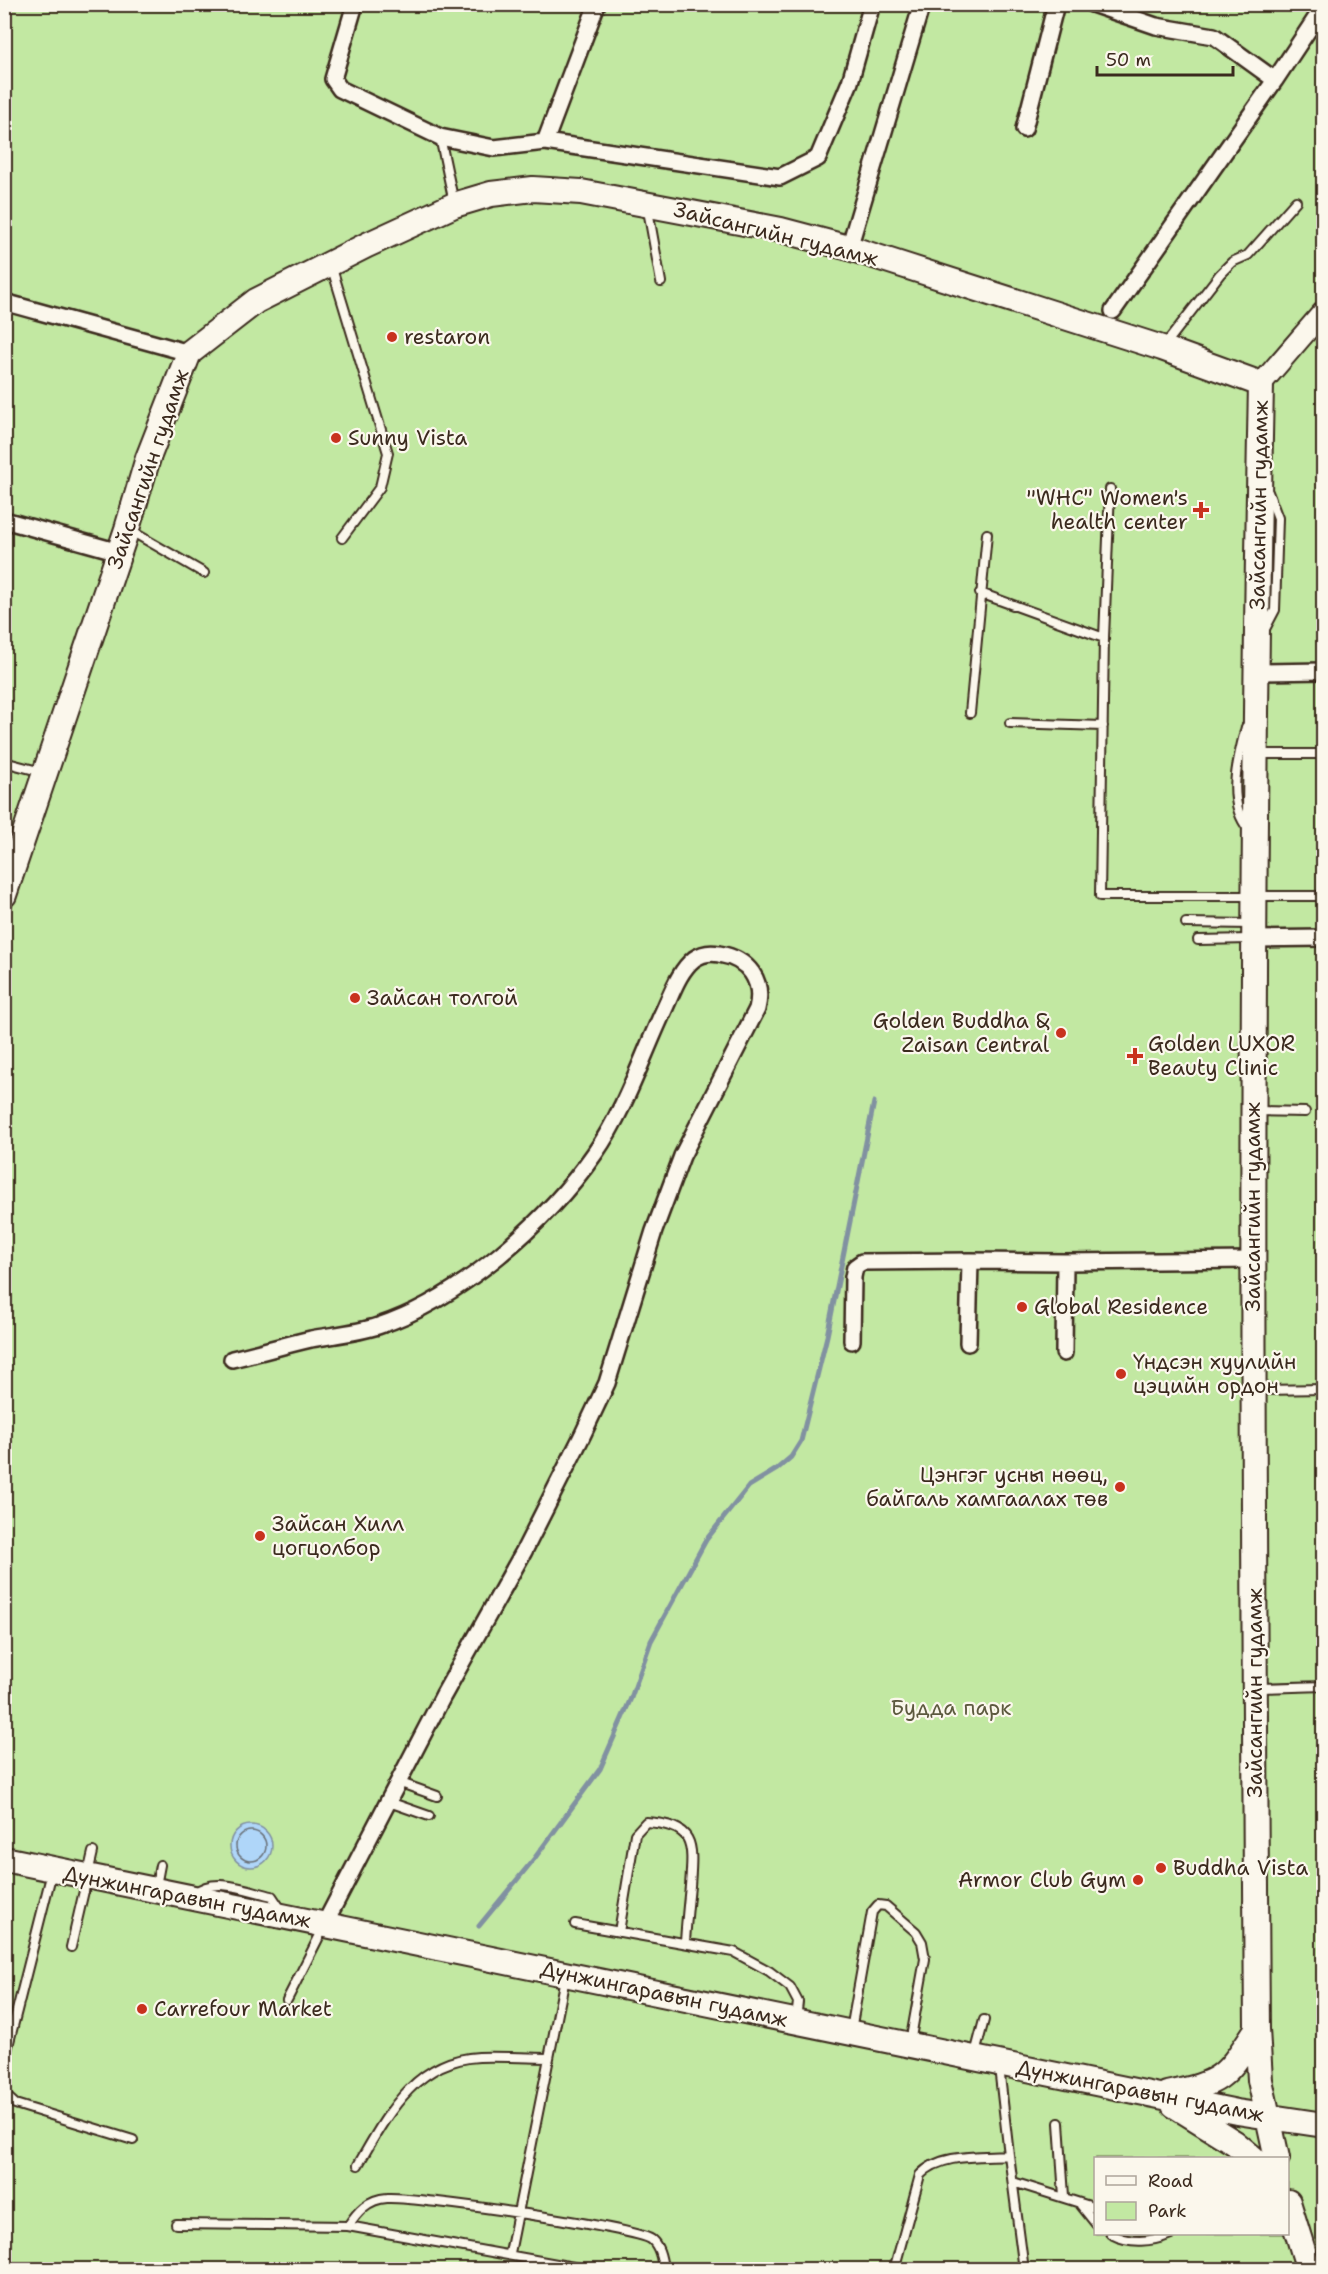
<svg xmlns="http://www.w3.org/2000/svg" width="1328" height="2274" font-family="'Shantell Sans',sans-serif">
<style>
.green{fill:#c2e8a2;stroke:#7e8960;stroke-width:1.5;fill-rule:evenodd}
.water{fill:#afd6f9;stroke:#8191a1;stroke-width:1.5}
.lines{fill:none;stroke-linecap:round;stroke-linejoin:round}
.shore{stroke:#696f76;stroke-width:1.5}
.stream{stroke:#8191a1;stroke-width:5}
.service-casing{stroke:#3b2a1e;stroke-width:12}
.minor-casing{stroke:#3b2a1e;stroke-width:20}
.tertiary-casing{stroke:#3b2a1e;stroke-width:24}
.primary-casing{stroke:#3b2a1e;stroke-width:28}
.service{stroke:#fbf7ec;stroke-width:8}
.minor{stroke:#fbf7ec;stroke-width:15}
.tertiary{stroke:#fbf7ec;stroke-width:20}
.primary{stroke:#fbf7ec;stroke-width:24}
.poi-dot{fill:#c8321e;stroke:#fbf7ec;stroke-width:2}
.labels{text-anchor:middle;stroke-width:4.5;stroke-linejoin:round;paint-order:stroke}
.street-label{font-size:21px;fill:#3b2a1e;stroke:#fbf7ec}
.poi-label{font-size:21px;fill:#3b2a1e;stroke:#fbf7ec;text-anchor:start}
.park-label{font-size:21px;fill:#5d5a3f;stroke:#fbf7ec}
</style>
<rect width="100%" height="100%" fill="#f4ebeb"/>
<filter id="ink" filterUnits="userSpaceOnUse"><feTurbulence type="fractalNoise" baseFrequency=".0167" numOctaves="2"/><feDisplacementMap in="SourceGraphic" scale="12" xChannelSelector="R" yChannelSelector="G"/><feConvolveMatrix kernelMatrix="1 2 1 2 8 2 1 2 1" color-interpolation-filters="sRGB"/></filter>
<g filter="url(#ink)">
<!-- green -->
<path class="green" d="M5,5h1318v2264h-1318zM1096,2158h192v76h-192z"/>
<!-- water -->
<path class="water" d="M230 1846a21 21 0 1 1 42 0a21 21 0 1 1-42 0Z"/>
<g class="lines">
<!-- shore -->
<path class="shore" d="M236 1846a15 15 0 1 1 30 0a15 15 0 1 1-30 0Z"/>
<!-- stream -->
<path class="stream" d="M479,1926l55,-67 66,-90 31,-71 20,-57 55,-101 43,-54 28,-17 14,-12 10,-16 26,-105 47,-234"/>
<defs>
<path id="service" d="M440,137l14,66
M648,210l13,72
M331,265l57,188 -8,34 -38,51
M1165,345l55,-71 12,-12 16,-7 48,-54
M1110,489l-6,149 -4,258h224
M131,531l73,42
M980,593l124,45
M1264,631l11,-21 3,-92 -10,-26
M970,713l17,-179
M1010,723l93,3
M1246,727c-8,31 -21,75 3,103
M1260,754h64
M4,762l38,10
M1186,923l65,1
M1198,940l53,-1
M1257,1111l48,1
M1256,1390l68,-1
M1259,1688l65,-2
M398,1782l39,14
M389,1802l40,14
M156,1886l4,-21
M195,1893c20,-17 54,-2 77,3l10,15
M575,1924l159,28 35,19 21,16 8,15 -2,18
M619,1932l16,-98 11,-12c50,3 47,22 44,64 -2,19 -4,38 -5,57
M71,1947l22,-95
M287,2000l36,-71
M851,2030l21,-118 6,-7 8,1 30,26 6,10 3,17 -15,84
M975,2054l9,-34
M4,2062l48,-190
M4,2094l11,10 118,36
M1059,2123l5,73
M1009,2155l15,115
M358,2165c28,-48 56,-105 121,-108 22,-1 46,1 69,1
M1013,2182l83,26
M1080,2204l16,20
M176,2224l172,2 242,44
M348,2226c9,-14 20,-27 39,-28 26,-2 253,30 265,42 8,7 10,19 11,30
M1111,2234c19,10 41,8 60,0
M510,2253l55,-275
M894,2270l26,-95c20,-22 61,-18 89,-20l-10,-88"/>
<path id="minor" d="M355,4l-22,75 7,10 100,48 54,11 51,-6 235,35 38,-19 32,-76 22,-78
M1092,4l64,22 58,10 61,44
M1024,129l32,-125
M545,142l52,-138
M849,248l73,-244
M4,302l185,51
M1113,311l162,-231 49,-74
M4,520l115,32
M1256,672l68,-1
M1253,939l71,-1
M852,1341l1,-64 2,-10 7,-5 108,-1
M968,1343l2,-82 95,1
M1064,1353l1,-91 187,-2
M232,1359c26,-6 53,-14 79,-20 22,-4 46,-6 67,-13 81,-26 169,-104 217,-173 30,-43 47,-96 69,-143 8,-17 15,-39 30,-51 7,-5 16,-7 25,-5 30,5 45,27 38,55l-75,147 -28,75 -47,152 -25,53 -58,115 -81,145 -118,227"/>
<path id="tertiary" d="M1261,384l63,-73"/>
<path id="primary" d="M4,895l123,-366 21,-71 41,-105 67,-52 111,-56 87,-40 37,-11 42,-5 48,3 200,38 68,18 313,100 99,36c-11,549 -8,1097 -4,1645l3,51 17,78
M4,1859l1233,253 87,13
M1167,2094c58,-12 58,-17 90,-65
M1174,2105l61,38 18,15
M1288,2202l21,68"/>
</defs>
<!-- service casing -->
<use href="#service" class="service-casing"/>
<!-- minor casing -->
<use href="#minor" class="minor-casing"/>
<!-- tertiary casing -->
<use href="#tertiary" class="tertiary-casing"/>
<!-- primary casing -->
<use href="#primary" class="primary-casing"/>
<!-- service -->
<use href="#service" class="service"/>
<!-- minor -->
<use href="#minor" class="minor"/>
<!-- tertiary -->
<use href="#tertiary" class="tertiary"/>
<!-- primary -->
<use href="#primary" class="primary"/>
</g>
</g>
<!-- markers -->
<g class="poi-dot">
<circle cx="392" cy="337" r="6"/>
<circle cx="336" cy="438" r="6"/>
<path d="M1198 501h6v6h6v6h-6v6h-6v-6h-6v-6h6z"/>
<circle cx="355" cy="998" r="6"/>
<circle cx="1061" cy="1033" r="6"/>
<path d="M1132 1047h6v6h6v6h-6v6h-6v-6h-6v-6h6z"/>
<circle cx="1022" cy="1307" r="6"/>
<circle cx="1121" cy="1374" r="6"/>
<circle cx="1120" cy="1487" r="6"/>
<circle cx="260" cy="1536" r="6"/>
<circle cx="1161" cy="1868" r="6"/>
<circle cx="1138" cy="1880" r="6"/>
<circle cx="142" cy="2009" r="6"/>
</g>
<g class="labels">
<!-- street labels -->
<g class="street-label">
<text transform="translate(776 234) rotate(14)" y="7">Зайсангийн гудамж</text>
<text transform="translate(148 469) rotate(-71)" y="7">Зайсангийн гудамж</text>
<text transform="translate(1259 505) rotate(-89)" y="7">Зайсангийн гудамж</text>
<text transform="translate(1253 1207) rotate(-90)" y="7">Зайсангийн гудамж</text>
<text transform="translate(1255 1693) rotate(-90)" y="7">Зайсангийн гудамж</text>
<text transform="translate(187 1897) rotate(11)" y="7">Дүнжингаравын гудамж</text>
<text transform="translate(664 1994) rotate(12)" y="7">Дүнжингаравын гудамж</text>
<text transform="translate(1140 2091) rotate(11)" y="7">Дүнжингаравын гудамж</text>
</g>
<!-- poi labels -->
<g class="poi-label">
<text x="404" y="344">restaron</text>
<text x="348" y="445">Sunny Vista</text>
<text x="1188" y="505" text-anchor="end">"WHC" Women's<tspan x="1188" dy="24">health center</tspan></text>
<text x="367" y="1005">Зайсан толгой</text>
<text x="1049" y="1028" text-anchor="end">Golden Buddha &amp;<tspan x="1049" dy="24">Zaisan Central</tspan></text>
<text x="1148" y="1051">Golden LUXOR<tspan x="1148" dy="24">Beauty Clinic</tspan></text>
<text x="1034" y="1314">Global Residence</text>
<text x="1133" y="1369">Үндсэн хуулийн<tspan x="1133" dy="24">цэцийн ордон</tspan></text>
<text x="1108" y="1482" text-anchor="end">Цэнгэг усны нөөц,<tspan x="1108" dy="24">байгаль хамгаалах төв</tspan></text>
<text x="272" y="1531">Зайсан Хилл<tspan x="272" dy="24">цогцолбор</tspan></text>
<text x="1173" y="1875">Buddha Vista</text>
<text x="1126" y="1887" text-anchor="end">Armor Club Gym</text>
<text x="154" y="2016">Carrefour Market</text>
</g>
<!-- park labels -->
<g class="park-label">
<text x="951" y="1715">Будда парк</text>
</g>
</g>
<!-- margin -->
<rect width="1328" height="2274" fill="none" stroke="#fbf7ec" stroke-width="24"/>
<rect x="12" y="12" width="1304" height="2250" fill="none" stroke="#3b2a1e" stroke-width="2" filter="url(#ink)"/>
<!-- legend -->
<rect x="1094" y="2157" width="195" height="78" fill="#fbf7ec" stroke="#aea59a" stroke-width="1.5"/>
<rect x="1106" y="2176" width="30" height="9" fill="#fbf7ec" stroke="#aea59a" stroke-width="1.5"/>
<text x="1148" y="2187" font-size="18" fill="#3b2a1e">Road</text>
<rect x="1106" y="2202" width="30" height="18" fill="#c2e8a2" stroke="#aea59a" stroke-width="1.5"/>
<text x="1148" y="2217" font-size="18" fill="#3b2a1e">Park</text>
<!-- scale -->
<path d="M1097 66v9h136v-9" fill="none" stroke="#3b2a1e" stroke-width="3"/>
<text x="1106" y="66" font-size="18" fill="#3b2a1e" stroke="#fbf7ec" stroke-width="4.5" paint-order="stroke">50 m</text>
</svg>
